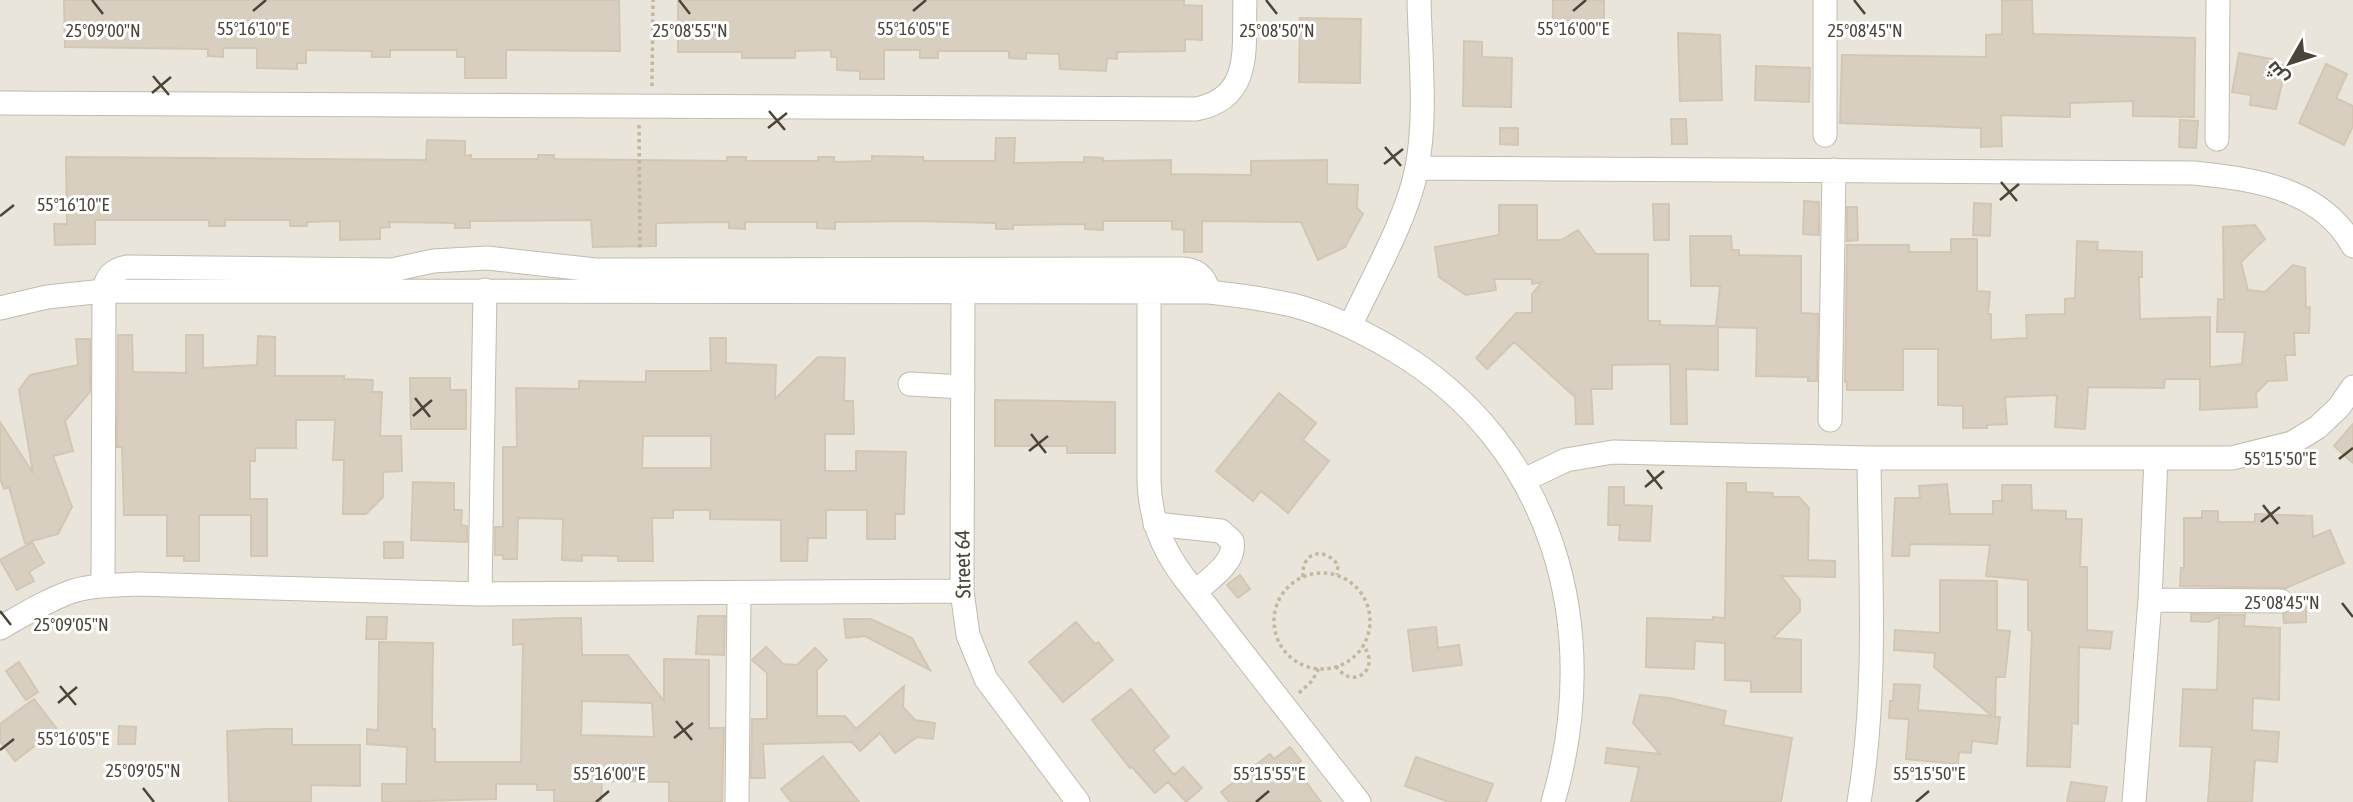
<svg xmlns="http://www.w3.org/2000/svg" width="2353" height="802" font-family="'Asap Condensed',Cairo,sans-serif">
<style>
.residential{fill:#eae5da}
.building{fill:#d8cfc1;stroke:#d3c7b4;stroke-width:2;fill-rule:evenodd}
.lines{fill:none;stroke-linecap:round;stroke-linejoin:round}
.minor-casing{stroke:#c2bbae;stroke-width:25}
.path{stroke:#c4b79f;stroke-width:3.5;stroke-dasharray:3.5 3.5;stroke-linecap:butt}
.minor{stroke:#fff;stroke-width:23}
.ticks{fill:none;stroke:#4b4439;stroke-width:2.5}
.labels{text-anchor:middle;stroke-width:6;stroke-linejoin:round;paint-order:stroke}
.street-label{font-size:21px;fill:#4b4439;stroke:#fff}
.ticks-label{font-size:18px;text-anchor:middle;fill:#4b4439;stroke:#fff;stroke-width:6;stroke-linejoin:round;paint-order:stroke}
</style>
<rect width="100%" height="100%" fill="#f6f3ec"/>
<!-- residential -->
<path class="residential" d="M0,0h2353v802h-2353z"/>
<!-- building -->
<path class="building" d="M64,0h555l1,51 -114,-1v28h-41v-21h-8v-7h-67v7h-18v-6l-66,-1v13h-9v6l-40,-1v-20h-34v9l-15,-1v-7l-143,-2z
M678,0h506v5l18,1v34l-17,-1v12l-68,1v7l-10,-1 -1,13 -46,-2 -1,-15 -33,-1v6l-17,-1v-7h-71v7h-18v-8h-36v29h-24v-8l-23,-1v-13h-6v-7l-36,1v7h-53v-6h-64z
M1553,0h51v24l-51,-1z
M2002,0h30l1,34 162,4 -1,79 -61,-1v-15l-63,2v14l-69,-2 1,31 -21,1v-19l-141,-5 2,-68 144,2v-22l16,-1z
M1300,18l61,1 -1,64 -61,-1z
M1678,33l42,2 2,65 -42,1z
M1464,41l18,1v15l30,1 -1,49 -48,-1z
M2239,53l33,6v4l14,3 -10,43 -26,-4 1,-10 -19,-3z
M2326,64l21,10 -11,24 17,8v20l-9,19 -45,-22z
M1756,66l54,2 -1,34 -54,-2z
M1671,119h15l1,25h-15z
M2180,120l18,1 -2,27 -17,-1z
M1500,128h18v17l-18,-1z
M996,138h19l-1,25 70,-1v-5l19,1v3l68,-1v14l80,1v-14l76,-1v24l31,1 -1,23 6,6 -18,33 -27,13 -17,-38 -99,-1v31h-18v-22l-12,-1v-8h-69v9l-18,-1v-5l-72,1v4h-17v-6l-80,-2 -81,1v7l-18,-1v-6h-72v7l-16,-1v-6l-73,1v23l-63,1 -2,-27 -121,1v7h-15v-5l-66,-1 1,5 -10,1v11l-40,1v-19l-33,1v4h-17v-6h-65v6h-16v-6h-114v24l-40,1 -1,-21h13l-1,-67 360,3 1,-20 38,1v15l6,-1v4h67v-4h16v4l173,2v-4h19v4h72v-4h16v5l38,-1v-5l51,1v4h72z
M1804,201l15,1v33l-16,-1z
M1974,203l17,1 -1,32 -17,-1z
M1653,204h16v36h-15z
M1499,205h38v35h24l17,-10 18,24h52v67h12v4l56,1 4,-40h-29l-1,-50h41l1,14h7v5l62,1v57l17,1 -1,67h-9v-4l-52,-1 1,-48 -39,-1v43l-32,-1 1,55h-16l-1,-60 -58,1v24h-21l2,35h-17l-1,-27 -61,-55 -27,27 -11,-11 40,-45h16v-19l10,-12 -10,2v-5h-38l2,11 -30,5 -27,-18 -4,-30 64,-12z
M1847,207h10l1,33 -11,1z
M2255,225l10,14 -24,23 7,28 17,2 28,-27 12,3 1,40 4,-1 -1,26h-15l1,22h-10l2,25 -19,1 -12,12 1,14 -57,3v-31h-35l-1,9 -76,-1 -3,42 -30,-2 2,-32 -52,2 2,27 -20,1v3h-24v-22l-25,-1v-56h-35v41h-56v-8h-2l2,-137h62v7h42v-13h26v52l13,1 -2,22h3v26l36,-2 -1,-23 39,-1v-15l10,-1 2,-57 21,1 -1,8 45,2v25h-3l1,42 70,-2v50l32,-3 3,-32h-28l1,-33 6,1 -1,-73z
M118,335h14l1,37 53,1v-38h17v33l54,-3 1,-29 17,1v39h69v3l29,1 -1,12h10l-2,44h21l1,35 -19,1v25l-17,17h-23l1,-54h-11l2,-40h-39v28h-41v13h-5v38h17v57h-16v-41h-52v46h-15v-5h-17v-41h-43l-2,-68h-5z
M710,338h16v25l50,2 -1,34 43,-42 27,1 -1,43h9l1,33h-29v37h31v-20l50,1 -2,62h-9v25h-28v-29h-41v28h-18l-1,23h-26v-41l-71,-1v-9h-37v8h-21l1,43h-35v-5l-36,-1v6l-20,-1 1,-41 -45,-1 -1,41h-14v-4h-8v-28h8v-80h14l-1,-59 63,1v-8l67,1v-11h65zM643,436h68v32h-69z
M76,339h14v53l-25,29 8,30 -20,5 19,51 -14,27 -33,9 -16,-56 -5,2 -4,-11v-56l33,51 -14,-83 11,-15 48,-10z
M410,378h40v12h16v39h-55z
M1279,393l37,30 -13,17 26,21 -41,52 -27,-22 -8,10 -37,-30z
M995,400l120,2v51h-48v-7h-72z
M2353,424v39l-19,-17z
M413,482l41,1v27h8l-1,15 6,1v16l-56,-2z
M1727,483h19v9l27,1v4h26l10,11 -1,52 27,1v16l-54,-1 19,24v11l-27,27 28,2v52h-50v-11l-26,-1v-37l-30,-2 -1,28 -48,-2 1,-49 66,2v-3l12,1z
M1947,484l3,30h43v-13h9v-16h29l1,25 34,1v8h16l-2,48h7v63l25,2 -2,17 -31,-2 -1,77 -6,-1 -2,44 -43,-1 5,-135 -4,-1v-50l-42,-4 4,-31 -80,-1 -1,12h-17l3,-58h25l-1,-12z
M1609,487h15v18l28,1 -2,35 -31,-1 1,-15h-12z
M2202,511h16v11h37v-8l57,2 1,21 17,-7 14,33 -58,25 -106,-2 1,-18h3v-50h18z
M32,542l12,21 -15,9 5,9 -17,9 -17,-30z
M384,542h19v16h-19z
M1240,575l10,14 -12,9 -11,-13z
M1940,580l57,1v49l13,1 -5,46h-9l-1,40h5l-3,27 -25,-3 -1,12 -12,-1 -1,12 -52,-5 3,-40 -20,-1 1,-17h3l1,-17 26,1 -2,25 74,6 -58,-49 1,-14 -41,-3 1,-20 45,3z
M2293,607h13v15l-22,1 -1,-9z
M2191,614l54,1 -1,11 36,2 -1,72 -26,-2 -1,32 27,2 -2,30 -22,-2 -3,42h-44l4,-55 -32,-1 3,-57 34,1 2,-73 -10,5 -18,-1z
M698,616h27l-1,39 -28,-1z
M367,617h20l-1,22h-20z
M564,618h17l1,37h46l36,46v-42l45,1v68h15l-2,74h-53v-20l-67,-1 -1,21h-47v-12h-17v-6h-41v15l-114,3v-18h24l1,-37 -40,-3v-15l11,1 1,-88 54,1 -1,86h3v33h86l2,-118 -10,1v-25zM582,701l70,2 2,34 -73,-2z
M844,619h27l41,19 18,32 -65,-34 -19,2z
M1076,622l19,22 3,-2 15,18 -50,42 -34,-40z
M1436,627l2,21 21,-3 3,20 -49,6 -5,-41z
M766,647l17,17 14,1 18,-17 12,12 -10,10v46h28l11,13 48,-43 -1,21 12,13 20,3 -2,16 -16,-2 -22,16 -15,-20 -20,18 -8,-9 -89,2 2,34h-14l1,-59h15v-46l-15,-13z
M19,662l19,30 -12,8 -20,-29z
M1131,689l38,48 -16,13 21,25 9,-8 19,21 -16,14 -18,-20 -13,11 -23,-26 -2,1 -38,-48z
M1640,695l29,3 57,13 -3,14 69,13 -11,64h-150l8,-35 -34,-4 2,-15 53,6 -27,-31z
M34,699l23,30 -42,32 -15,-20v-17z
M119,726l17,1 -1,17h-17z
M267,729h25v16h68v41l-49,-1v17h-82l-2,-71z
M1290,747l11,14 -7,5 27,36h-92l-8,-10 49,-38 4,5z
M823,756l36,46h-68l-10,-13z
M1416,757l77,27 -7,18h-37l-44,-16z
M2071,782l36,5 -3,15h-37z"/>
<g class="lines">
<defs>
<path id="minor" d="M0,103l1196,6c58,-11 47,-63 49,-109
M1825,135v-135
M2217,139l1,-139
M1417,168l777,5c59,6 127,15 159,73
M963,292l-1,299 6,44 18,44 92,123
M1149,292v189c1,36 12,65 33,94l177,227
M0,308l47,-11 57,-6 1105,1c28,3 56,7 83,13 36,9 70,26 102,45 160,95 210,279 159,452
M1350,326c22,-47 58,-109 67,-159 10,-51 3,-115 2,-167
M910,384l53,3
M1830,420l4,-250
M1524,480l42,-20 47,-8 256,6h363l60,-15 26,-16 21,-20 14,-20
M1155,524l66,7 11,10c5,21 -23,38 -37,51
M103,585l1,-294c2,-15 9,-21 23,-24l265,3 41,-9 54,-3 109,12 585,-1c17,0 24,8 28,23
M480,594l5,-304
M2150,600l131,1
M0,628c23,-13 47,-28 73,-37 21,-6 43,-6 65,-7l342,10 482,-3
M737,802l2,-208
M1859,802c19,-113 11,-230 10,-344
M2134,802l16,-202 6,-142"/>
</defs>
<!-- minor casing -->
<use href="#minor" class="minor-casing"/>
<!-- path -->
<path class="path" d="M652,86l1,-86
M639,125l1,126
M1274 621a48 48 0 1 1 96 0a48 48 0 1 1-96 0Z
M1303,577c-2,-25 21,-31 35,-12l-1,10
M1336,666c16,25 46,4 27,-21
M1299,693l13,-12 7,-13"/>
<!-- minor -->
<use href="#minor" class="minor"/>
</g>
<!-- ticks -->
<path class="ticks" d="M92,0l11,14M679,0l11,14M1266,0l11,14M1854,0l11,14M253,11l13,-11M913,11l13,-11M1573,11l13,-11M153,76l16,19M152,93l19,-16M769,111l16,19M768,128l19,-15M1385,147l16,19M1384,164l19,-15M2001,182l16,19M2000,200l19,-16M0,216l14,-11M415,398l15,19M413,416l19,-16M1031,434l15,19M1029,451l19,-15M2339,459l14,-11M1647,470l15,19M1645,487l19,-16M2263,505l15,19M2261,522l19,-15M2342,603l11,14M0,611l11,14M60,686l16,19M58,703l19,-16M676,721l16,19M674,738l19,-15M0,750l14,-11M143,788l11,14M596,802l13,-11M1256,802l13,-11M1916,802l13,-11"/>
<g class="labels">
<!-- street labels -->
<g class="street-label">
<text transform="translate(963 564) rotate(-91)" y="7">Street 64</text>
</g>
</g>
<g class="ticks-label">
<text x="253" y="35">55°16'10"E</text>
<text x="913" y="35">55°16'05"E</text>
<text x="1573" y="35">55°16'00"E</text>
<text x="1277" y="37">25°08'50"N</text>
<text x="103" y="37">25°09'00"N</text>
<text x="690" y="37">25°08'55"N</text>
<text x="1865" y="37">25°08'45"N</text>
<text x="73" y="211">55°16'10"E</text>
<text x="2280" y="465">55°15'50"E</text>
<text x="2282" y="609">25°08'45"N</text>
<text x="71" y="631">25°09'05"N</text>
<text x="73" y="745">55°16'05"E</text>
<text x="143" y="777">25°09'05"N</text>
<text x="609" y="780">55°16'00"E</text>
<text x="1269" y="780">55°15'55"E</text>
<text x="1929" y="780">55°15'50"E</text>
</g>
<!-- north arrow -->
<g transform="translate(2290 63) rotate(231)" stroke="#ffffff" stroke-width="5" paint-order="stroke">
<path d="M0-5L12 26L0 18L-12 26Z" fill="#4b4439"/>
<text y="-10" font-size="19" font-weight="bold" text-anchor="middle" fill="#4b4439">ش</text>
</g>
</svg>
